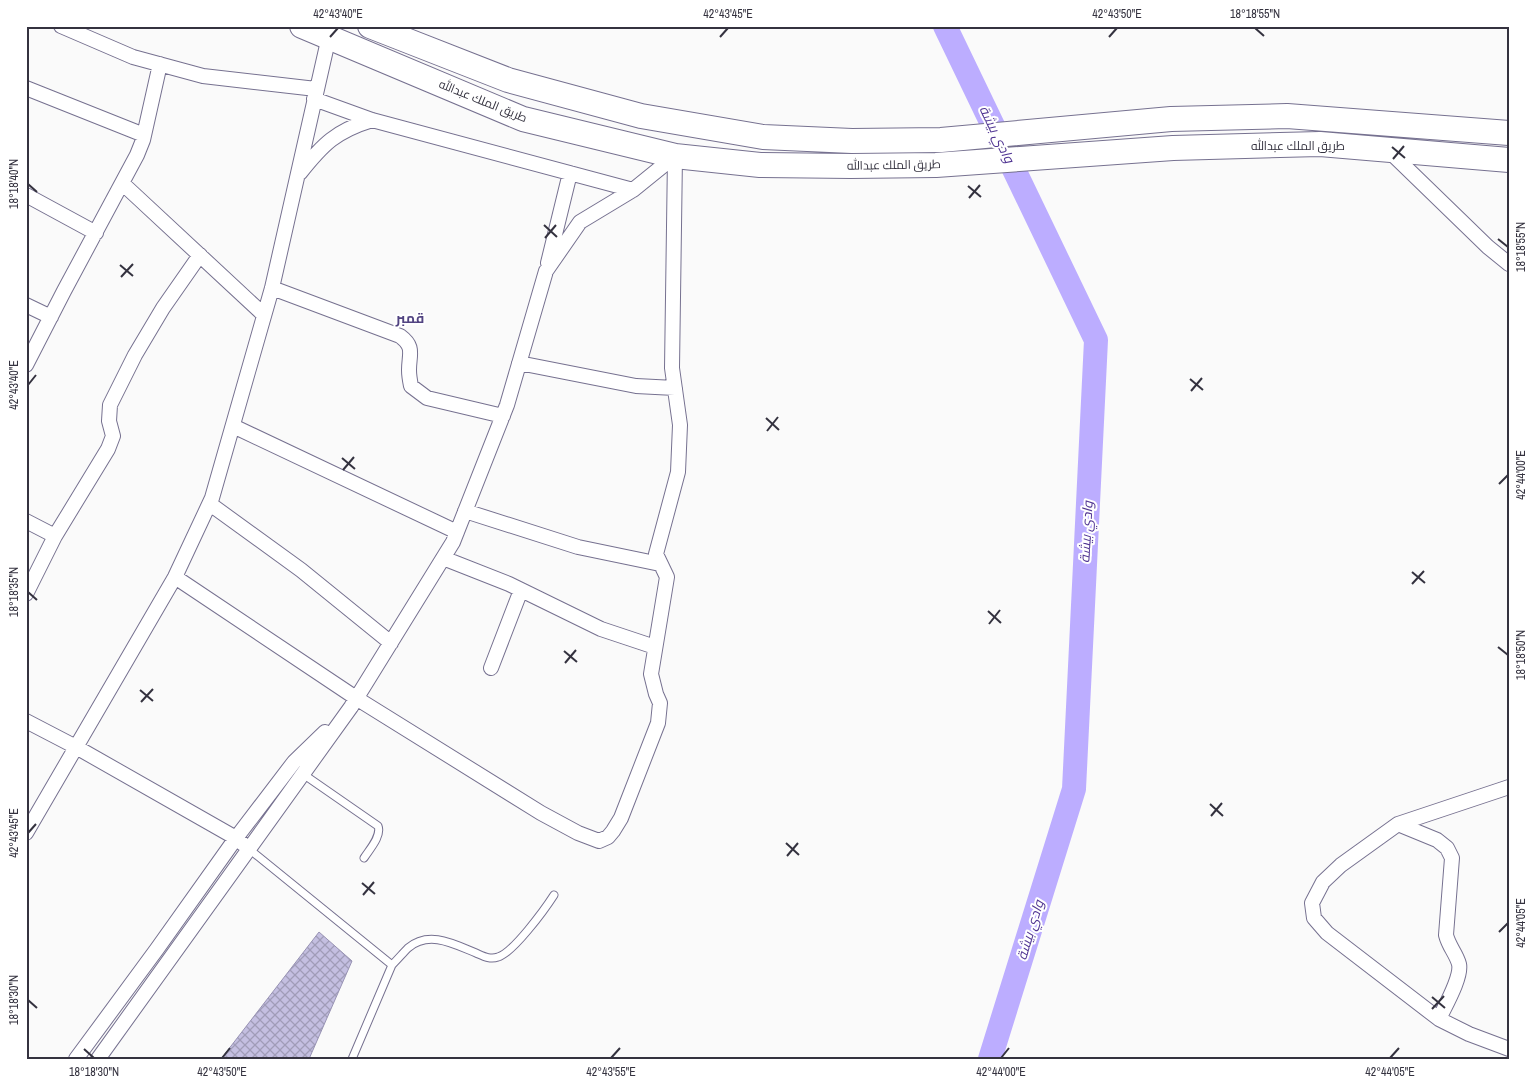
<svg xmlns="http://www.w3.org/2000/svg" width="1535" height="1085" font-family="'Archivo Narrow',Cairo,sans-serif">
<style>
.lines{fill:none;stroke-linecap:round;stroke-linejoin:round}
.river{stroke:#bcadff;stroke-width:24}
.building{fill:url(#building-cross-hatch);stroke:#9792b3}
.service-casing{stroke:#767190;stroke-width:9}
.minor-casing{stroke:#767190;stroke-width:16}
.trunk-casing{stroke:#767190;stroke-width:26}
.service{stroke:#fff;stroke-width:7}
.minor{stroke:#fff;stroke-width:14}
.trunk{stroke:#fff;stroke-width:24}
.ticks{fill:none;stroke:#34323f;stroke-width:2}
.labels{text-anchor:middle;stroke-width:4;stroke-linejoin:round;paint-order:stroke}
.street-label{font-size:12px;fill:#34323f;stroke:#fff}
.water-label{font-size:14px;font-style:italic;fill:#513693;stroke:#fff}
.neighbourhood-label{font-size:14px;font-weight:bold;fill:#514381;stroke:#fff}
.neatline{fill:none;stroke:#34323f;stroke-width:2}
.ticks-label{font-size:12px;text-anchor:middle;fill:#34323f}
</style>
<defs>
<pattern id="building-cross-hatch" width="8" height="8" patternUnits="userSpaceOnUse" patternTransform="scale(1.25)"><rect width="8" height="8" fill="#c4bfe1"/><path d="M0 0l8 8M0 8l8-8" fill="none" stroke="#a09cb8"/></pattern>
</defs>
<rect width="100%" height="100%" fill="#fafafa"/>
<g class="lines">
<!-- river -->
<path class="river" d="M945,26l151,314 -22,449 -84,270"/>
</g>
<!-- building -->
<path class="building" d="M319,932l33,29 -43,98h-88z"/>
<g class="lines">
<defs>
<path id="service" d="M303,774l75,52c4,10 -9,24 -14,32
M249,849l143,116 -40,94
M392,965c6,-6 11,-12 16,-17 21,-18 46,-4 68,5 7,3 14,7 22,4 15,-4 47,-48 56,-62"/>
<path id="minor" d="M61,26l72,31 70,19 113,13
M26,88l118,47
M314,99l58,21 261,70
M1388,150l100,97 21,17
M300,173c23,-29 36,-42 72,-53
M122,183l142,132
M26,195l70,38
M548,263l22,-90
M272,288l128,48c15,11 9,18 9,34 0,5 1,11 2,16l16,12 76,18
M26,305l25,12
M519,363l117,23 39,2
M26,365l38,-74 73,-136 6,-15 17,-76
M233,426l224,106
M210,504l91,66 90,73
M465,511l113,36 82,17
M26,521l29,15
M443,558l66,26 92,45 54,18
M175,577l181,121 185,115 37,20 21,8 9,-4 5,-6 8,-13 37,-95 2,-20 -4,-9 -5,-20 16,-97 -11,-23 22,-82 2,-47 -8,-57 3,-212
M26,594l29,-58 53,-87 5,-13 -4,-15 1,-16 25,-50 28,-47 37,-53
M491,668l30,-78
M26,721l50,26 160,91 7,6
M1509,787l-111,37 -57,41 -18,17 -11,21 2,15 13,15 112,86 30,15 40,15
M1398,824l39,16 10,8 5,10 -6,77c3,12 10,18 13,29 3,13 -14,42 -20,55
M26,833l149,-256 37,-79 60,-210 58,-256
M76,1059l81,-110 79,-111 58,-76 31,-30
M98,1059l253,-352 102,-165 54,-137 39,-134 34,-49 53,-32 42,-34"/>
<path id="trunk" d="M302,26l221,93 152,37 85,9 91,1 85,-1 237,-17 147,-4 189,16
M370,26l138,54 133,36 122,21 89,4 89,-1 230,-21 116,-3 222,17"/>
</defs>
<!-- service casing -->
<use href="#service" class="service-casing"/>
<!-- minor casing -->
<use href="#minor" class="minor-casing"/>
<!-- trunk casing -->
<use href="#trunk" class="trunk-casing"/>
<!-- service -->
<use href="#service" class="service"/>
<!-- minor -->
<use href="#minor" class="minor"/>
<!-- trunk -->
<use href="#trunk" class="trunk"/>
</g>
<!-- ticks -->
<path class="ticks" d="M1255,28l9,8M330,37l8,-9M720,37l8,-9M1109,37l8,-9M1392,147l13,11M1393,159l11,-13M28,184l9,8M968,186l13,11M969,198l11,-13M544,225l13,12M545,238l11,-13M1498,239l10,8M120,265l13,11M121,277l12,-13M1190,379l13,11M28,385l8,-10M1191,391l11,-13M766,418l13,12M767,431l11,-14M342,458l13,11M343,470l11,-13M1499,484l9,-9M1412,572l13,11M1412,584l12,-13M28,592l9,8M988,611l13,12M989,624l11,-14M1498,647l10,8M564,651l13,11M565,663l11,-13M140,690l13,11M141,702l12,-13M1210,804l13,12M1211,816l11,-13M28,833l8,-9M786,843l13,12M787,856l11,-13M362,883l13,11M363,895l11,-13M1499,932l9,-9M1432,997l13,11M28,1000l9,8M1432,1009l12,-13M84,1049l10,9M222,1058l8,-10M611,1058l9,-10M1001,1058l8,-10M1390,1058l9,-10"/>
<g class="labels">
<!-- street labels -->
<g class="street-label">
<text transform="translate(483 101) rotate(22)" y="4">طريق الملك عبدالله</text>
<text x="1298" y="150">طريق الملك عبدالله</text>
<text transform="translate(894 165) rotate(-1)" y="4">طريق الملك عبدالله</text>
</g>
<!-- water labels -->
<g class="water-label">
<text transform="translate(997 134) rotate(64)" y="5">وادي بيشة</text>
<text transform="translate(1086 532) rotate(-87)" y="5">وادي بيشة</text>
<text transform="translate(1030 930) rotate(-73)" y="5">وادي بيشة</text>
</g>
<!-- neighbourhood labels -->
<g class="neighbourhood-label">
<text x="410" y="323">قمبر</text>
</g>
</g>
<!-- border -->
<rect width="1535" height="1085" fill="none" stroke="#ffffff" stroke-width="55"/>
<rect x="28" y="28" width="1480" height="1030" class="neatline"/>
<g class="ticks-label">
<text x="338" y="18">42°43'40"E</text>
<text x="728" y="18">42°43'45"E</text>
<text x="1117" y="18">42°43'50"E</text>
<text x="1255" y="18">18°18'55"N</text>
<text transform="translate(14 184) rotate(-90)" y="4">18°18'40"N</text>
<text transform="translate(1521 247) rotate(-90)" y="4">18°18'55"N</text>
<text transform="translate(14 385) rotate(-90)" y="4">42°43'40"E</text>
<text transform="translate(1521 475) rotate(-90)" y="4">42°44'00"E</text>
<text transform="translate(14 592) rotate(-90)" y="4">18°18'35"N</text>
<text transform="translate(1521 655) rotate(-90)" y="4">18°18'50"N</text>
<text transform="translate(14 833) rotate(-90)" y="4">42°43'45"E</text>
<text transform="translate(1521 923) rotate(-90)" y="4">42°44'05"E</text>
<text transform="translate(14 1000) rotate(-90)" y="4">18°18'30"N</text>
<text x="94" y="1076">18°18'30"N</text>
<text x="222" y="1076">42°43'50"E</text>
<text x="611" y="1076">42°43'55"E</text>
<text x="1001" y="1076">42°44'00"E</text>
<text x="1390" y="1076">42°44'05"E</text>
</g>
</svg>
